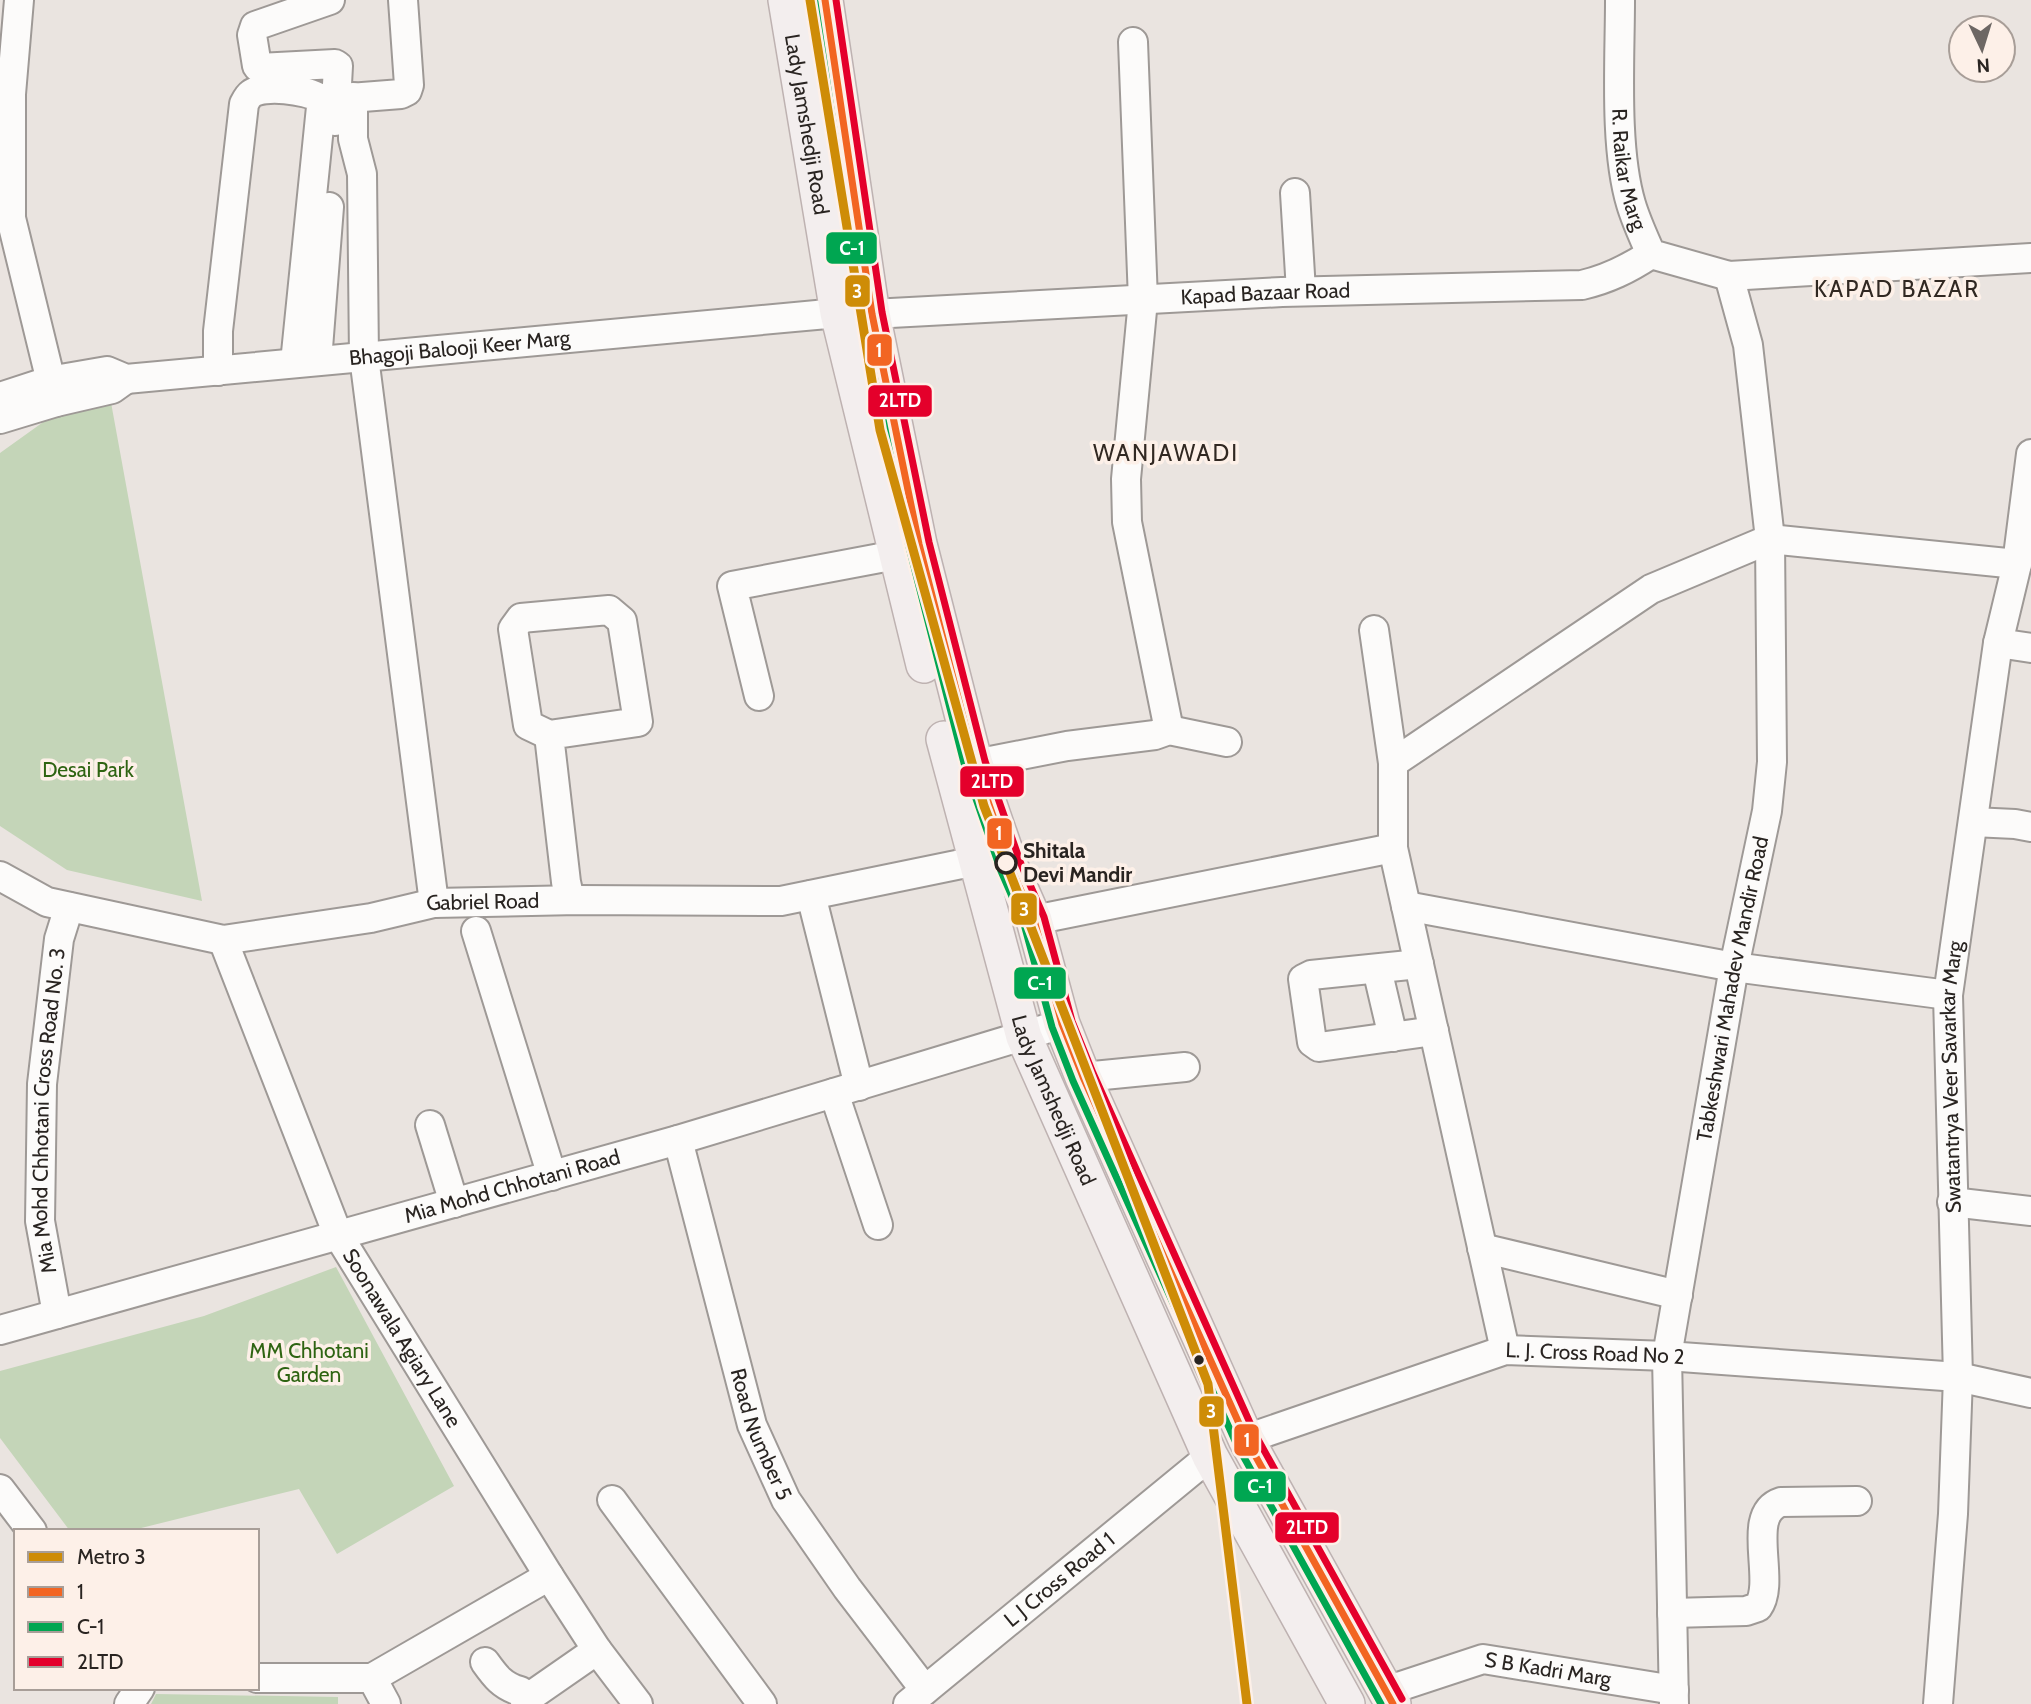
<svg xmlns="http://www.w3.org/2000/svg" width="2031" height="1704" font-family="Cabin,sans-serif">
<style>
.green{fill:#c4d5b8}
.lines{fill:none;stroke-linecap:round;stroke-linejoin:round}
.minor-casing{stroke:#9e9996;stroke-width:32}
.major-casing{stroke:#beb2b1;stroke-width:38}
.minor{stroke:#fcfbfa;stroke-width:28}
.major{stroke:#f3eeee;stroke-width:35}
.bus-1-casing{stroke:#fdf0e8;stroke-width:12}
.bus-2-casing{stroke:#fdf0e8;stroke-width:12}
.bus-3-casing{stroke:#fdf0e8;stroke-width:12}
.bus-1{stroke:#f26522;stroke-width:7}
.bus-2{stroke:#00a651;stroke-width:7}
.bus-3{stroke:#e4002b;stroke-width:7}
.metro-1-casing{stroke:#fdf0e8;stroke-width:14}
.metro-1{stroke:#ce8c07;stroke-width:9}
.stop-dot{fill:#fdf0e8;stroke:#292421;stroke-width:3.5}
.bus-dot{fill:#292421;stroke:#fdf0e8;stroke-width:2.5}
.labels{text-anchor:middle;stroke-width:7;stroke-linejoin:round;paint-order:stroke}
.street-label{font-size:21px;fill:#292421;stroke:#fdf0e8}
.park-label{font-size:21px;fill:#2e6412;stroke:#fdf0e8}
.stop-label{font-size:21px;font-weight:bold;fill:#292421;stroke:#fdf0e8;text-anchor:start}
.neighbourhood-label{font-size:23px;letter-spacing:2px;fill:#312822;stroke:#fdf0e8}
.line-badge{stroke:#fdf0e8;stroke-width:2.5}
.badge-label{font-size:19px;text-anchor:middle;font-weight:bold;fill:#fff}
</style>
<rect width="100%" height="100%" fill="#eae4e0"/>
<!-- green -->
<path class="green" d="M110,397l92,504 -135,-31 -67,-44v-373l60,-43z
M336,1267l118,219 -117,68 -38,-65 -170,42h-59l-70,-93v-67l204,-55z
M156,1694l182,3v7h-187z"/>
<g class="lines">
<defs>
<g id="minor">
<path d="M19,0l-8,94v124l45,184"/>
<path d="M330,0l-75,26 -3,9 5,31 2,2 76,-4 3,2 -3,55"/>
<path id="s1" d="M1620,0c0,60 -6,147 11,204 5,17 13,34 20,50l78,22 302,-18"/>
<path d="M1133,42l10,258 -17,179 1,43 42,208"/>
<path d="M353,97v42l9,35 2,183 70,546"/>
<path d="M337,99l64,-5 6,-3 2,-6 -6,-85"/>
<path d="M1295,193l6,98"/>
<path d="M317,361l12,-154"/>
<path d="M218,371v-40l26,-227c2,-4 4,-8 7,-10 12,-10 56,-4 68,4l2,9 -26,256"/>
<path id="s2" d="M0,397l49,-16 58,-10 19,8 712,-66 34,1 410,-22 300,-7c26,-6 46,-16 69,-31"/>
<path d="M0,419l56,-17 56,-13 14,-10"/>
<path d="M1374,630l19,133"/>
<path d="M1998,643l33,5"/>
<path d="M759,696l-27,-110 164,-31"/>
<path d="M549,735l89,-13 -16,-101 -13,-11 -88,8 -8,11 15,96 21,10 17,147 4,18"/>
<path d="M975,764l92,-18 88,-11 14,-5 58,12"/>
<path d="M1973,822l42,2 16,3"/>
<path id="s3" d="M0,876l47,26 176,38 148,-22 63,-15 144,-3 203,1 195,-40"/>
<path d="M811,895l48,191"/>
<path d="M1406,906l328,61 214,28"/>
<path d="M1034,920l359,-72"/>
<path d="M476,931l76,245"/>
<path id="s4" d="M223,940l115,295 211,341 48,74 41,54"/>
<path d="M1419,964l-108,11 -8,4 9,63 7,5 115,-16"/>
<path d="M1377,969l16,68"/>
<path d="M1083,1077l102,-10"/>
<path d="M834,1093l44,132"/>
<path d="M430,1125l24,78"/>
<path id="s5" d="M678,1140l74,285 34,75 61,88 78,102"/>
<path d="M1952,1202l79,9"/>
<path d="M1482,1248l196,47"/>
<path id="s6" d="M57,1314l-17,-93 2,-137 17,-145 10,-32"/>
<path id="s7" d="M0,1330l678,-190 384,-116"/>
<path d="M1505,1350l-112,-502v-85l258,-174 119,-50 247,25"/>
<path id="s8" d="M1246,1439l259,-89 162,6 291,21 73,16"/>
<path d="M0,1489l32,42"/>
<path d="M612,1500l150,204"/>
<path d="M1672,1613l74,-2 12,-4c19,-26 -14,-93 23,-105l76,-1"/>
<path d="M485,1662c10,14 17,24 35,29l8,13"/>
<path d="M257,1678h115l177,-102"/>
<path d="M372,1678l14,26"/>
<path id="s9" d="M1386,1691l97,-32 191,31"/>
<path d="M525,1700l72,-50"/>
<path d="M129,1704l11,-16"/>
<path id="s10" d="M908,1704l302,-248"/>
<path id="s11" d="M1674,1704l-7,-348 67,-389 33,-156 5,-49 -2,-223 -22,-194 -19,-69"/>
<path id="s12" d="M1938,1704l15,-190 5,-137 -10,-382 50,-352 19,-79 14,-110"/>
</g>
<g id="major">
<path id="s13" d="M786,0l52,313 86,352"/>
<path d="M825,0l47,314 47,230 56,220 36,104 23,52 28,104 21,53 163,362 147,265"/>
<path id="s14" d="M944,739l80,298 186,419 137,248"/>
</g>
</defs>
<!-- minor casing -->
<use href="#minor" class="minor-casing"/>
<!-- major casing -->
<use href="#major" class="major-casing"/>
<!-- minor -->
<use href="#minor" class="minor"/>
<!-- major -->
<use href="#major" class="major"/>
<defs>
<path id="bus-1" d="M825,0l47,314 47,230 56,220 36,104 23,52 28,104 21,53 163,362 147,265"/>
<path id="bus-2" d="M815,2l47,314 47,231 56,220 36,104 23,53 28,103 21,54 163,362 145,261"/>
<path id="bus-3" d="M836,0l46,312 47,230 56,219 36,103 23,53 28,104 21,52 162,361 147,265"/>
</defs>
<!-- bus-1 casing -->
<use href="#bus-1" class="bus-1-casing"/>
<!-- bus-2 casing -->
<use href="#bus-2" class="bus-2-casing"/>
<!-- bus-3 casing -->
<use href="#bus-3" class="bus-3-casing"/>
<!-- bus-1 -->
<use href="#bus-1" class="bus-1"/>
<!-- bus-2 -->
<use href="#bus-2" class="bus-2"/>
<!-- bus-3 -->
<use href="#bus-3" class="bus-3"/>
<defs>
<path id="metro-1" d="M810,0l70,430 104,376 224,578 39,320"/>
</defs>
<!-- metro-1 casing -->
<use href="#metro-1" class="metro-1-casing"/>
<!-- metro-1 -->
<use href="#metro-1" class="metro-1"/>
</g>
<!-- markers -->
<circle class="stop-dot" cx="1006" cy="863" r="10"/>
<circle class="bus-dot" cx="1199" cy="1360" r="6"/>
<g class="labels">
<!-- street labels -->
<g class="street-label">
<text dy="7" stroke="none"><textPath href="#s13" startOffset="126">Lady Jamshedji Road</textPath></text>
<text dy="7" stroke="none"><textPath href="#s1" startOffset="170">R. Raikar Marg</textPath></text>
<text dy="7" stroke="none"><textPath href="#s2" startOffset="1274">Kapad Bazaar Road</textPath></text>
<text dy="7" stroke="none"><textPath href="#s2" startOffset="466">Bhagoji Balooji Keer Marg</textPath></text>
<text dy="7" stroke="none"><textPath href="#s3" startOffset="497">Gabriel Road</textPath></text>
<text dy="7" stroke="none"><textPath href="#s11" startOffset="721">Tabkeshwari Mahadev Mandir Road</textPath></text>
<text dy="7" stroke="none"><textPath href="#s12" startOffset="628">Swatantrya Veer Savarkar Marg</textPath></text>
<text dy="7" stroke="none"><textPath href="#s14" startOffset="378">Lady Jamshedji Road</textPath></text>
<text dy="7" stroke="none"><textPath href="#s6" startOffset="205">Mia Mohd Chhotani Cross Road No. 3</textPath></text>
<text dy="7" stroke="none"><textPath href="#s7" startOffset="532">Mia Mohd Chhotani Road</textPath></text>
<text dy="7" stroke="none"><textPath href="#s4" startOffset="438">Soonawala Agiary Lane</textPath></text>
<text dy="7" stroke="none"><textPath href="#s8" startOffset="364">L. J. Cross Road No 2</textPath></text>
<text dy="7" stroke="none"><textPath href="#s5" startOffset="306">Road Number 5</textPath></text>
<text dy="7" stroke="none"><textPath href="#s10" startOffset="196">L J Cross Road 1</textPath></text>
<text dy="7" stroke="none"><textPath href="#s9" startOffset="168">S B Kadri Marg</textPath></text>
</g>
<!-- park labels -->
<g class="park-label">
<text x="88" y="777">Desai Park</text>
<text x="309" y="1358">MM Chhotani<tspan x="309" dy="24">Garden</tspan></text>
</g>
<!-- stop labels -->
<g class="stop-label">
<text x="1023" y="858">Shitala<tspan x="1023" dy="24">Devi Mandir</tspan></text>
</g>
<!-- neighbourhood labels -->
<g class="neighbourhood-label">
<text x="1897" y="297">KAPAD BAZAR</text>
<text x="1166" y="461">WANJAWADI</text>
</g>
</g>
<g class="line-badge">
<rect x="825" y="231" width="53" height="34" rx="7" fill="#00a651"/>
<rect x="844" y="274" width="27" height="34" rx="7" fill="#ce8c07"/>
<rect x="866" y="333" width="27" height="34" rx="7" fill="#f26522"/>
<rect x="867" y="384" width="66" height="34" rx="7" fill="#e4002b"/>
<rect x="959" y="765" width="66" height="33" rx="7" fill="#e4002b"/>
<rect x="986" y="817" width="27" height="33" rx="7" fill="#f26522"/>
<rect x="1010" y="892" width="28" height="34" rx="7" fill="#ce8c07"/>
<rect x="1013" y="966" width="54" height="34" rx="7" fill="#00a651"/>
<rect x="1198" y="1395" width="27" height="33" rx="7" fill="#ce8c07"/>
<rect x="1233" y="1423" width="27" height="34" rx="7" fill="#f26522"/>
<rect x="1233" y="1470" width="54" height="33" rx="7" fill="#00a651"/>
<rect x="1274" y="1511" width="66" height="33" rx="7" fill="#e4002b"/>
</g>
<g class="badge-label">
<text x="852" y="255">C-1</text>
<text x="857" y="298">3</text>
<text x="879" y="357">1</text>
<text x="900" y="407">2LTD</text>
<text x="992" y="788">2LTD</text>
<text x="999" y="840">1</text>
<text x="1024" y="916">3</text>
<text x="1040" y="990">C-1</text>
<text x="1211" y="1418">3</text>
<text x="1247" y="1447">1</text>
<text x="1260" y="1493">C-1</text>
<text x="1307" y="1534">2LTD</text>
</g>
<!-- legend -->
<rect x="14" y="1529" width="245" height="161" fill="#fdf0e8" stroke="#a89e98" stroke-width="2"/>
<rect x="28" y="1552" width="35" height="10" fill="#ce8c07" stroke="#a89e98" stroke-width="2"/>
<text x="77" y="1564" font-size="21" fill="#292421">Metro 3</text>
<rect x="28" y="1587" width="35" height="10" fill="#f26522" stroke="#a89e98" stroke-width="2"/>
<text x="77" y="1599" font-size="21" fill="#292421">1</text>
<rect x="28" y="1622" width="35" height="10" fill="#00a651" stroke="#a89e98" stroke-width="2"/>
<text x="77" y="1634" font-size="21" fill="#292421">C-1</text>
<rect x="28" y="1657" width="35" height="10" fill="#e4002b" stroke="#a89e98" stroke-width="2"/>
<text x="77" y="1669" font-size="21" fill="#292421">2LTD</text>
<!-- north arrow -->
<g transform="translate(1982 49) rotate(176)"><circle r="33" fill="#fdf0e8" stroke="#a89e98" stroke-width="2"/>
<path d="M0-5L12 26L0 18L-12 26Z" fill="#6d6764"/>
<text y="-10" font-size="19" font-weight="bold" text-anchor="middle" fill="#292421">N</text>
</g>
</svg>
